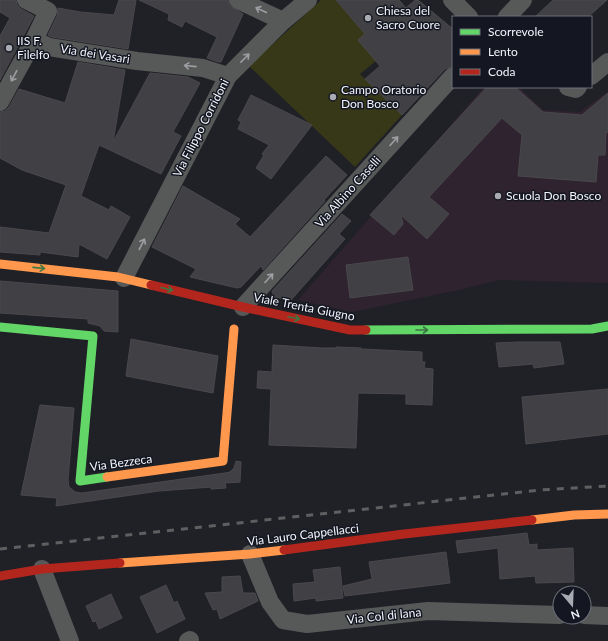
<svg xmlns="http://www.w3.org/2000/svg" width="608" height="641" font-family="Lato,sans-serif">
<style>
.education{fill:#2e232e}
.green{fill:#373818}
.building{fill:#414044;stroke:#4a484c}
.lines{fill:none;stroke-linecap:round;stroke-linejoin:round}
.street{stroke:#575858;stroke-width:18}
.fast{stroke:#63d668;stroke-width:9}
.slow{stroke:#ff974d;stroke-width:9}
.jam{stroke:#b3261e;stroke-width:9}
.rail{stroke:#5e5f60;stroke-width:3;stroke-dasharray:7 7;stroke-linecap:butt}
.oneway{stroke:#9d9fa2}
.oneway2{stroke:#3c7644}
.poi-dot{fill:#a8abb1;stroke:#141721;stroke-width:1.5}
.labels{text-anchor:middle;stroke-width:3;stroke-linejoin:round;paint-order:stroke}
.poi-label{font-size:12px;fill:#f2f5fc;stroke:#141721;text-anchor:start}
.street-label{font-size:12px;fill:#f2f5fc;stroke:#141721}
</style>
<rect width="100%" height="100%" fill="#202127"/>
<!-- education -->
<path class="education" d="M484,87h35l24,23 37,2 28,-21v192l-109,-3 -45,11 -102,21 -54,-12z"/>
<!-- green -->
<path class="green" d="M321,0h15l29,34 11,27 -16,13 42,41 -47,52 -106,-101z"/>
<!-- building -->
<path class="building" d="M0,0h16l1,5 4,4 13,7 -34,64v-44l10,-18 -10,-6z
M119,0h17l-8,49 -76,-12 -4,-2 9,-19 1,-8 22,4 34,3z
M139,0h89l2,6 13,8 -22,48h-3l-11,-4 10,-21 -32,-16 -3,6 -14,-7 1,-6z
M336,0h63l7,8 9,-8h3l35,29v37l-8,3 -43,46 -37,-36 15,-13 -22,-26 7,-6z
M553,0h54l-19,17h-53z
M78,62l47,8 -12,72 37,-69 38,4 12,6 -27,49 8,4 -20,38 -62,-29 -18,51 28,14 2,-4 19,11 -23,42 -28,-15 -1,13 -38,-5v3l-40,-3v-25l49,6 17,-48 -44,-15 -22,-12v-46l5,-1 4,-4 10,-18 46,14z
M487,87h28l28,25 39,3 26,-22v39l-2,1 -1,22h-7l-2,27 -78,-6 4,-41 -20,-17 -73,79 20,17 -22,25 -26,-24 2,9 -9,11 -24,-20z
M251,95l61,30 -41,54 -15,-11 8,-13 -2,-1 7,-9 -31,-16 3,-7 -3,-2z
M326,156l21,19 -23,25 1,1 -62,69 -2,-4 -20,21 -4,1 -47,-11 6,-8 -44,-22 31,-61 57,33 -5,5 15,13z
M342,214l9,7 -12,13 6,5 -54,61 -17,-3 -2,-6z
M408,257l5,33 -63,8 -4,-33z
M0,281l118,10v41l-14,-1 -4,-5 -12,-3v-4l-88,-6z
M131,339l87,17 -5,37 -87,-17z
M519,342h41l4,22 -30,4 -1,-4 -34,3 -3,-24z
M273,345l49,3h14v-1l25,1v1l61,3v10h3l-1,6 9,1 -1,36 -26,-1v-10l-48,-1 -2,55 -87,-3 2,-56 -14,-1 1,-17 14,1z
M608,389v45l-82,10 -4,-47z
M40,405l34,3 -6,72 1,7 6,5 7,1 143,-20 5,-1 4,-4 2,-7 5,1 -1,20 -15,1 1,5 -15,1v-2l-52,4 -103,15 1,-8 -36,-3z
M527,533l2,12 8,-1v6l36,-2 1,34 -38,1 -1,-7 -35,3 -2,-31 -40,5 -2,-12z
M446,552l4,31 -105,13 -2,-10 29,-7 -3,-17z
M340,567l3,31 -27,3v-3l-22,3 -1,-17 22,-2 -2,-12z
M240,576l3,17h12l3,8 -38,18 -3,-10 -4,1 -8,-17 17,-1v-15z
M166,585l8,18 3,-2 8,18 -28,14 -17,-36z
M111,594l11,24 -23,11 -3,-8 -3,1 -7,-16z"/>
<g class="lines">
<!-- street -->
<path class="street" d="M26,0l22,11 -14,29
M238,0l45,21
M452,0l17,17
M507,17l16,-17
M591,76l17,-14
M568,87l8,2 2,-2
M0,102l34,-62 15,7 88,14 66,7 25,8
M124,278l104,-202 55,-55 25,-21
M243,307l210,-231
M250,554l20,48 13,18 24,4 121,-13 132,4
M42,569l28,72
M584,615l24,1
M188,641l2,-1"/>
<!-- fast -->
<path class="fast" d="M0,327l93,9 -13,145 27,-4
M366,330l226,-1 16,-3"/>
<!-- slow -->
<path class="slow" d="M0,264l118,13 33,8
M107,477l116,-16 11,-132
M532,520l42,-5 34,-1
M120,563l130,-9 34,-4"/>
<!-- jam -->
<path class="jam" d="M151,285l92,22 107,23h16
M284,550l120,-16 128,-14
M0,576l42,-7 78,-6"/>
<!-- rail -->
<path class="rail" d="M0,549l540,-59 68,-4"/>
</g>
<!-- one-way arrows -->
<defs><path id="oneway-shaft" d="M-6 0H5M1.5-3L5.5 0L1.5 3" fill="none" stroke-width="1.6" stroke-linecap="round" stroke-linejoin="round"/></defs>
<g class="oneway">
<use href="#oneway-shaft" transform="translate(261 10) rotate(-155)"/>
<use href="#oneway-shaft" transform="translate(245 58) rotate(-45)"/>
<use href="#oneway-shaft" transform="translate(190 66) rotate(-174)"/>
<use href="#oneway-shaft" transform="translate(14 76) rotate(118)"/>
<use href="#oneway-shaft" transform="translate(394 141) rotate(-48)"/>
<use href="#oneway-shaft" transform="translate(142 244) rotate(-63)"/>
<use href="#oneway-shaft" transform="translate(269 278) rotate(-48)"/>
</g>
<g class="oneway2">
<use href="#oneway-shaft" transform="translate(39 268) rotate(6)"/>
<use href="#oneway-shaft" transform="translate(167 289) rotate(14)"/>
<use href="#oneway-shaft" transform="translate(294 318) rotate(12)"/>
<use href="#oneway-shaft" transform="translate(422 330)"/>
</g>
<!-- markers -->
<g class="poi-dot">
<circle cx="368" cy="18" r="4"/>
<circle cx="9" cy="48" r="4"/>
<circle cx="333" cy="97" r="4"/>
<circle cx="498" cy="196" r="4"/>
</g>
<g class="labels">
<!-- poi labels -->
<g class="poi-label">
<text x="376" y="15">Chiesa del<tspan x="376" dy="14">Sacro Cuore</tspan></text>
<text x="17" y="45">IIS F.<tspan x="17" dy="14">Filelfo</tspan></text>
<text x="341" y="94">Campo Oratorio<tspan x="341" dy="14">Don Bosco</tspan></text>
<text x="506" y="200">Scuola Don Bosco</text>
</g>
<!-- street labels -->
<g class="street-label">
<text transform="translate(95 54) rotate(9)" y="4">Via dei Vasari</text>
<text transform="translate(201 128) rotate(-63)" y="4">Via Filippo Corridoni</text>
<text transform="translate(348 192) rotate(-48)" y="4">Via Albino Caselli</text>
<text transform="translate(304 307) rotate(11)" y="4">Viale Trenta Giugno</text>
<text transform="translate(121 463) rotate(-8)" y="4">Via Bezzeca</text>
<text transform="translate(303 535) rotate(-7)" y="4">Via Lauro Cappellacci</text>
<text transform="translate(384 616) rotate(-6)" y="4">Via Col di lana</text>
</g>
</g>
<!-- legend -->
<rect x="452" y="16" width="140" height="72" fill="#141721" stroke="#6d7079"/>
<rect x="460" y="29" width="20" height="6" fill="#63d668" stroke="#6d7079"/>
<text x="488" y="36" font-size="12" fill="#f2f5fc">Scorrevole</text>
<rect x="460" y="49" width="20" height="6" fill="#ff974d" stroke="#6d7079"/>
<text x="488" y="56" font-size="12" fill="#f2f5fc">Lento</text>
<rect x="460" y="69" width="20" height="6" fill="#b3261e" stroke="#6d7079"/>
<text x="488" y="76" font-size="12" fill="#f2f5fc">Coda</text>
<!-- north arrow -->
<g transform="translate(572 605) rotate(161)"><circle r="19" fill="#141721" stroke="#6d7079"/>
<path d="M0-3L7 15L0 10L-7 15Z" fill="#a8abb1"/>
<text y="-6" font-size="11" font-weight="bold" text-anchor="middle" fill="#f2f5fc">N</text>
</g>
</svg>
